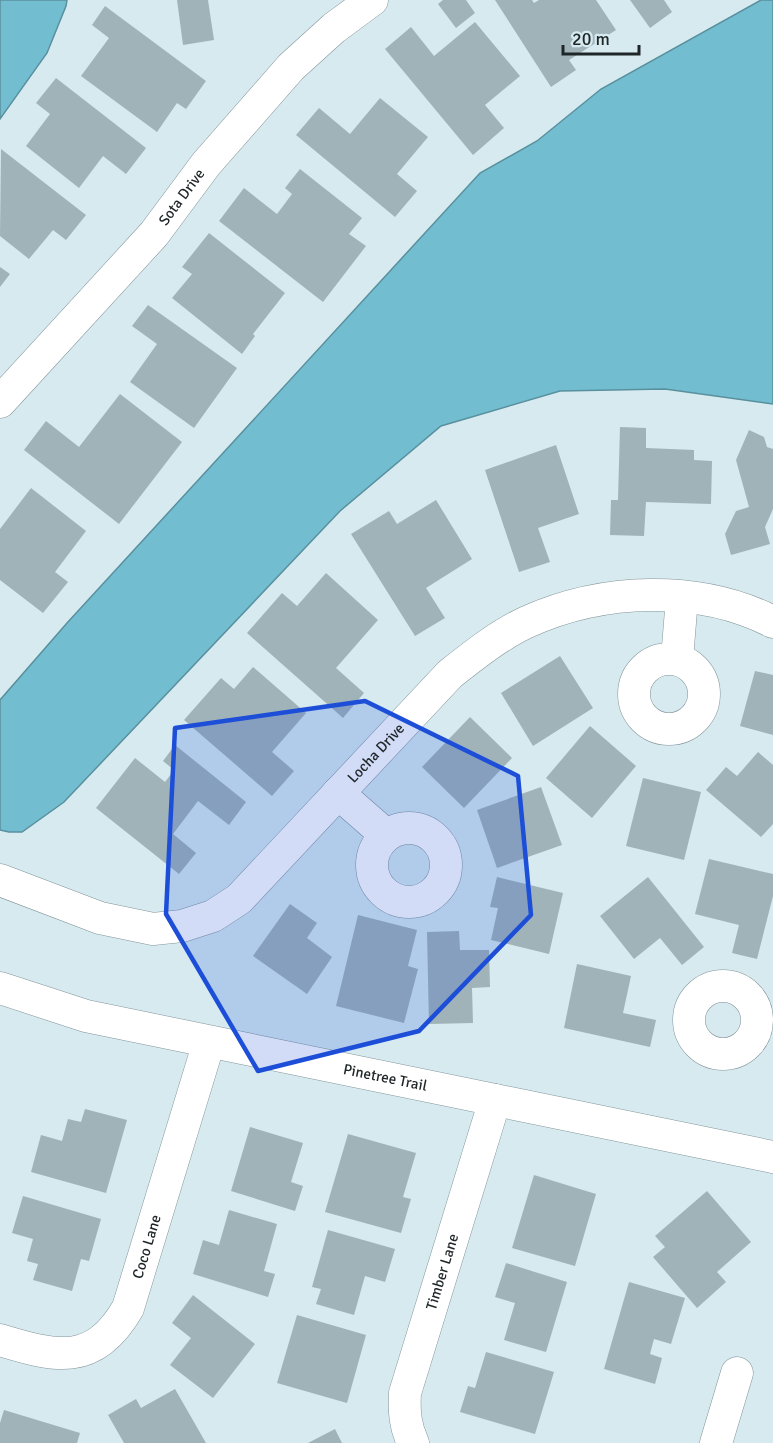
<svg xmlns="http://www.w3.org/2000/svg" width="773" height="1443" font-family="Signika,sans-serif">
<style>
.water{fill:#72bdd0;stroke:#59909e;stroke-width:1.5}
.building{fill:#a0b3b9}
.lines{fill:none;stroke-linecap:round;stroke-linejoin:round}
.minor-casing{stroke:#83959a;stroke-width:33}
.minor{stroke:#fff;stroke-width:32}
.marked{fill:#1d4ed8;fill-opacity:0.2;stroke:#1d4ed8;stroke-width:4.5;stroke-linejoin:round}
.labels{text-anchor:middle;stroke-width:4.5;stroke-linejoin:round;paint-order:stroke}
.street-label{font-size:15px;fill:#1f2628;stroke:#d6eaf0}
</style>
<rect width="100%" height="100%" fill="#d6eaf0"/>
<!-- water -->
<path class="water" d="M0,0h67l-1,6 -19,47 -47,66z
M761,0h12v404l-108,-15 -105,2 -119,35 -101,85 -276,291 -42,30h-13l-9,-2v-130l67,-77 413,-450 57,-32 64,-52z"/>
<!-- building -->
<path class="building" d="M177,0h31l6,40 -31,5z
M443,0h23l9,13 -19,15 -18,-24z
M495,0h37l2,3 5,-3h57l20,30 -47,30 7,10 -25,17z
M630,0h34l8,12 -22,16z
M105,6l101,75 -20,28 -9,-6 -20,29 -76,-56 28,-38 -17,-13z
M475,22l45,54 -35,29 19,23 -31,27 -88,-106 26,-22 23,29z
M56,78l90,70 -20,26 -23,-18 -24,32 -53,-42 24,-32 -14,-11z
M380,98l48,39 -31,37 20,17 -22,26 -99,-82 23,-27 31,26z
M1,149l85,66 -20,25 -13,-10 -24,29 -29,-23z
M300,169l62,49 -13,16 17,12 -43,56 -104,-81 25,-33 33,26 15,-20 -7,-6z
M209,233l76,60 -32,41 2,2 -13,18 -70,-56 20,-24 -10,-7z
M0,267l10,7 -10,13z
M148,305l89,63 -43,60 -64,-46 27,-38 -25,-18z
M120,394l62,48 -63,82 -95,-74 22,-29 33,26z
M620,427l26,1v20l48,2v10l18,1 -1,43 -65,-2 -2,34 -34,-1 1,-35h7z
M749,430l15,7 3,10 6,2v60l-8,18 5,17 -39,11 -6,-21 11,-23 13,-4 -13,-47z
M556,445l23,69 -41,14 12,34 -31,10 -34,-102z
M31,488l55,43 -31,41 13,10 -25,31 -43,-33v-51z
M436,500l36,59 -46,29 19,30 -30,18 -64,-102 38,-23 8,13z
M326,573l52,47 -42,48 28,25 -21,25 -96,-85 35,-40 15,13z
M560,656l33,52 -60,38 -32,-53z
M253,667l53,46 -34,39 22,19 -22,25 -88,-76 37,-42 13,11z
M755,671l18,4v60l-33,-9z
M470,717l42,41 -48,50 -42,-41z
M590,726l46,40 -44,52 -46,-40z
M175,745l71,57 -17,23 -31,-24 -25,33 23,19 -17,21 -83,-66 39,-50 30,24 9,-12 -11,-9z
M758,752l15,13v59l-12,13 -55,-47 20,-23 11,9z
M643,778l58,14 -17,68 -58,-14z
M541,787l21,58 -65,23 -20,-58z
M709,859l64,15v22l-16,63 -25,-6 7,-28 -44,-11z
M497,877l66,16 -14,61 -58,-14 7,-32 -8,-1z
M648,877l56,70 -22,18 -22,-27 -26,21 -34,-43z
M290,904l27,19 -10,15 25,19 -25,37 -54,-38z
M358,915l59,15 -9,36 10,3 -14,54 -68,-17z
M459,931l1,19h29l1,37 -18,1 1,35 -44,1 -2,-92z
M577,964l54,12 -8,37 33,7 -6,27 -86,-19z
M85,1109l42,11 -21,73 -75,-21 10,-37 21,6 6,-22 13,3z
M250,1127l53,16 -12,39 12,4 -8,25 -64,-20z
M348,1134l68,19 -13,44 8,2 -10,34 -76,-21z
M534,1175l62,19 -21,72 -63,-18z
M707,1191l44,51 -34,30 9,10 -29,26 -44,-51 12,-10 -10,-11z
M23,1196l78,23 -12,42 -8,-2 -9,32 -39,-11 5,-16 -11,-3 6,-22 -21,-6z
M229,1210l48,14 -13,47 11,3 -7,23 -75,-23 10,-34 16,5z
M328,1230l67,19 -10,33 -20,-6 -11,39 -38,-11 5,-15 -9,-2z
M506,1263l61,19 -21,70 -42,-12 11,-37 -20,-6z
M629,1282l56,16 -14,46 -17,-5 -4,15 12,4 -7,26 -51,-15z
M193,1295l62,49 -42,54 -43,-33 21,-27 -19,-15z
M297,1315l69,20 -19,68 -70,-20z
M486,1352l68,20 -19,62 -75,-22 8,-26 7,2z
M175,1389l31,54h-82l-16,-28 28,-16 5,9z
M4,1410l76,23 -3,10h-77v-20z
M335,1429l7,14h-34z"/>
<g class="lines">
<defs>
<g id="minor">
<path id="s1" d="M0,402l154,-168 52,-70 85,-97 43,-39 38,-28"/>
<circle cx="669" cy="694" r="35"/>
<path d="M677,659l5,-61"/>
<path d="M338,793l48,42"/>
<circle cx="409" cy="865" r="37"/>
<path id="s2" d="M0,880l100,38 53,11 29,-3 31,-10 26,-17 211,-225c24,-19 49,-39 77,-52 75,-34 172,-38 246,0"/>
<circle cx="723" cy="1020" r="34"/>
<path id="s3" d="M0,988l86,28 687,141"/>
<path id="s4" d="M0,1340c56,17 94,27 128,-32l81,-266"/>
<path id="s5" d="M413,1443c-8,-17 -9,-31 -8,-50l90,-293"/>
<path d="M716,1443l21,-70"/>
</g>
</defs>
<!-- minor casing -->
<use href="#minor" class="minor-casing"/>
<!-- minor -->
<use href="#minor" class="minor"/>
</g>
<!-- marked area -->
<path class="marked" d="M365,701l153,75 13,139 -112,116 -161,40 -92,-157 9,-186z"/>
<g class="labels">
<!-- street labels -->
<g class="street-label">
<text dy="5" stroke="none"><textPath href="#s1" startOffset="274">Sota Drive</textPath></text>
<text dy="5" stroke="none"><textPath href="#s2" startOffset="454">Locha Drive</textPath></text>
<text dy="5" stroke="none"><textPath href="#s3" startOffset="396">Pinetree Trail</textPath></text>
<text dy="5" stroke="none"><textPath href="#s4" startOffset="212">Coco Lane</textPath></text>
<text dy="5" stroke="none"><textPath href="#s5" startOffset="178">Timber Lane</textPath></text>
</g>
</g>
<!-- scale -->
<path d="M563 45v9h76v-9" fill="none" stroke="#1f2628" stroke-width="3"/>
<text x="572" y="45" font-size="18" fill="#1f2628" stroke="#d6eaf0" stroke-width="4.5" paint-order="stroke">20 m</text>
</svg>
